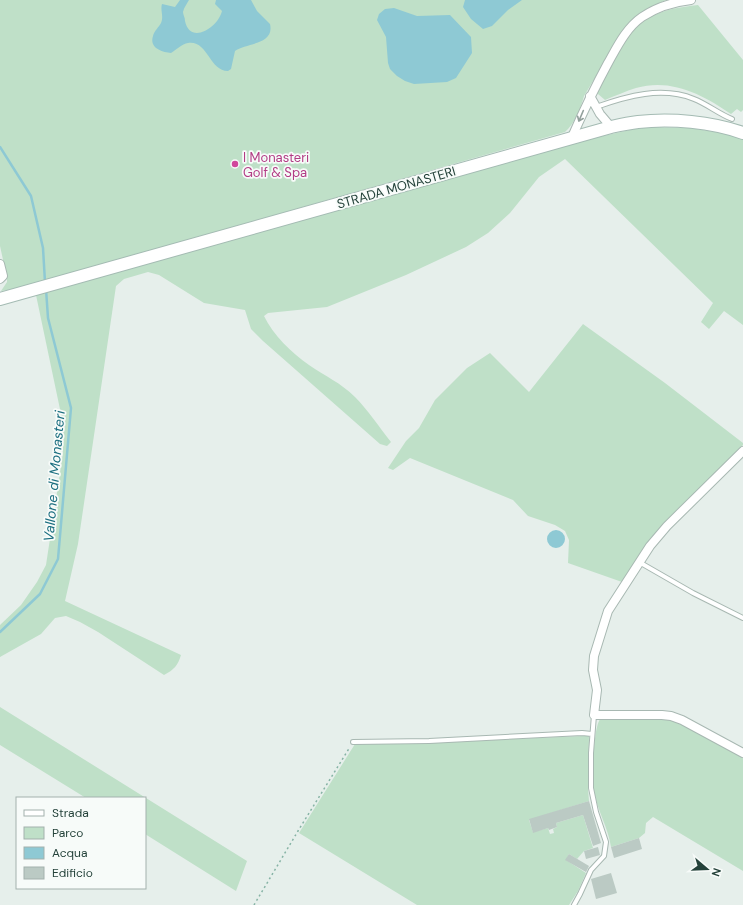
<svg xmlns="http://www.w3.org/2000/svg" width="743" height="905" font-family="'DM Sans',sans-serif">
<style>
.green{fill:#bfe0c8}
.water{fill:#8ec9d4}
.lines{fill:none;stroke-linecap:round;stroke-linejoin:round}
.stream{stroke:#8ec9d4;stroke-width:2.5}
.building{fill:#bbcac4}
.service-casing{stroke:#a8b8b2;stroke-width:6}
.minor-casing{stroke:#a8b8b2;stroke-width:10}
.secondary-casing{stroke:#a4bbb3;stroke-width:14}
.path{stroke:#86b3a5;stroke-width:1.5;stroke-dasharray:2 3;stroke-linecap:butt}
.service{stroke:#fff;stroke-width:4}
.minor{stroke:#fff;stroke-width:8}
.secondary{stroke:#fff;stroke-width:12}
.oneway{stroke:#92a09c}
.hotel-dot{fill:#d1479c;stroke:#f7fbf9;stroke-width:1.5}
.labels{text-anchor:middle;stroke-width:3.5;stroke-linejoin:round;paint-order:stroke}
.hotel-label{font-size:13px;fill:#b23c85;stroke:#f7fbf9;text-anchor:start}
.street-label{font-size:13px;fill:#24423a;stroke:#f7fbf9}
.water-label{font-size:14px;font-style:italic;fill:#1c6f80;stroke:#f7fbf9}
</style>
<rect width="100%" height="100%" fill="#e6efeb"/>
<!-- green -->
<path class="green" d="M0,0h666c-16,7 -28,14 -40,26l-42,70c-4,14 -9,27 -19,36l-514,147 3,11 514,-146 66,-15 17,-2 39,1 38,6 15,4v187l-19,-14 -15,18 -8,-7 12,-19 -148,-144 -26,18 -29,36 -22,20 -22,14 -60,28 -79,32 -59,6 -4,3c9,19 28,37 45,49 16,11 32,18 46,32 13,13 24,30 36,45l-4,4 -7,-2 -117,-103 -12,-12 -6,-19 -41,-7 -45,-28 -11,-3 -24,7 -8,7 -38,258 -13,57 116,54c-3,10 -7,15 -17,20l-66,-43 -18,-10 -14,-6 -11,2 -14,16 -41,23v-32l21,-20 16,-23 9,-17 17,-112 -2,-39 -25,-119 -15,-7 -20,3 6,-9v-4l-7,-32z
M698,5l45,55v50l-2,2 -4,-3 -6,5c-28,-19 -59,-36 -95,-26 -10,3 -21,8 -31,12l-7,-6v-5c13,-23 25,-56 49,-70 16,-10 34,-12 51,-14z
M583,324l82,59 78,60v2l-77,78 -21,25 -23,34 -54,-19 1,-23 -4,-9 -10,-6 -27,-9 -15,-16 -103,-42 -17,12 -5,-2 18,-27 13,-13 16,-28 32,-32 23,-15 39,39z
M0,707l247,154 -11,30 -91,-57v-36h-59l-86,-53z
M601,718h64l15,5 63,35v113l-90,-54 -7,6 -1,10 -6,5 -28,9c-3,-20 -14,-37 -17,-56 -2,-12 -1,-66 7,-73z
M582,736h7l-1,53 1,12 -60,19 4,12 15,-4 2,6 4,-1 -1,-4 4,-2 -1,-4 27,-8 10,33 -9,3 -7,8 -8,-5 -3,6 20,13 -8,18 -9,14h-152l-118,-72 56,-89 73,-1z"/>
<!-- water -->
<path class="water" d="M180,0h9c-2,4 -5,7 -6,12 0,3 2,5 2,9 5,24 33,7 37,-10l-7,-7 1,-4h35l6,11 13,13c5,21 -25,19 -35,27l-4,18 -3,2c-19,0 -20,-31 -40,-28 -6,1 -12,7 -17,10 -9,-1 -22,-5 -18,-17 1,-5 6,-9 8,-13 3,-7 -1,-13 1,-19l13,3z
M465,0h57l-14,10 -16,16 -9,3 -12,-10 -8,-12z
M394,8l23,8 33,-1 21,22 1,16 -16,25 -9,4 -33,2 -9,-3 -8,-5 -7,-7 -2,-6 -2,-26 -9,-17 2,-6 6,-5z
M547 539a9 9 0 1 1 18 0a9 9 0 1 1-18 0Z"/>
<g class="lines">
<!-- stream -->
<path class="stream" d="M0,147l31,49 12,52 2,34
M0,632l40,-38 18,-35 13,-151 -23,-90 -2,-29"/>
</g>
<!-- building -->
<path class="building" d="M589,801l12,42 -8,3 -10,-31 -27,8 1,4 -8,3 -1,-2 -15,5 -4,-14z
M639,838l3,11 -28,9 -3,-11z
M598,847l2,8 -14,4 -2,-8z
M569,854l20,12 -3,6 -21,-12z
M611,873l6,20 -21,6 -5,-20z"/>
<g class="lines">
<defs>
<path id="service" d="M596,107c31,-11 66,-21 98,-8 13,5 25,15 38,20
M639,562l54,31 50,25
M353,742l76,-1 153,-8 10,1
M574,905l6,-11 11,-24 13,-14 2,-14 -10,-30 -5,-24v-35l3,-38"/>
<path id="minor" d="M590,96l10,18 11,13
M572,137c11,-25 23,-50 36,-74 9,-16 18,-35 34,-46 15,-10 31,-15 49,-17
M0,264l3,12 -3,3
M743,451l-76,75 -17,20 -42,65 -14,45 -1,14 4,20 -3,25h68l9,1 11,4 61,33"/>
<path id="secondary" d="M0,299l611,-172c9,-2 18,-4 27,-5 33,-4 74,0 105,11"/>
</defs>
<!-- service casing -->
<use href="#service" class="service-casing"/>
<!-- minor casing -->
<use href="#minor" class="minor-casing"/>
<!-- secondary casing -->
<use href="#secondary" class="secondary-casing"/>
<!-- path -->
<path class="path" d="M254,905l44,-74 52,-84"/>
<!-- service -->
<use href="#service" class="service"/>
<!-- minor -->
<use href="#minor" class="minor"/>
<!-- secondary -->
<use href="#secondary" class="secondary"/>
</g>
<!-- one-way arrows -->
<defs><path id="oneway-shaft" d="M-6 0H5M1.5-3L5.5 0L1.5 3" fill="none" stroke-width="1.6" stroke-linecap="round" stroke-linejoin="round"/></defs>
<use class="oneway" href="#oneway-shaft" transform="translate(581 116) rotate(113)"/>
<!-- markers -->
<circle class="hotel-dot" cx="235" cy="164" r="4"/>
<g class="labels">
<!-- hotel labels -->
<g class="hotel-label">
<text x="243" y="162">I Monasteri<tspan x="243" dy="15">Golf &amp; Spa</tspan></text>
</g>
<!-- street labels -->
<g class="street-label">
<text transform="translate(396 187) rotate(-16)" y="5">STRADA MONASTERI</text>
</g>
<!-- water labels -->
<g class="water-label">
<text transform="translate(54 476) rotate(-85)" y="5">Vallone di Monasteri</text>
</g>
</g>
<!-- legend -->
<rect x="16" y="797" width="130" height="92" fill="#f7fbf9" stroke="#a3b1ad"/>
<rect x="24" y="810" width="20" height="6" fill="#ffffff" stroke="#a3b1ad"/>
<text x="52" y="817" font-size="12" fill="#24423a">Strada</text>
<rect x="24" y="827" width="20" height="12" fill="#bfe0c8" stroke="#a3b1ad"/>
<text x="52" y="837" font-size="12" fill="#24423a">Parco</text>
<rect x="24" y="847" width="20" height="12" fill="#8ec9d4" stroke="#a3b1ad"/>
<text x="52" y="857" font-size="12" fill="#24423a">Acqua</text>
<rect x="24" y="867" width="20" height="12" fill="#bbcac4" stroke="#a3b1ad"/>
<text x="52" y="877" font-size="12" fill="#24423a">Edificio</text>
<!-- north arrow -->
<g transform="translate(707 869) rotate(109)" stroke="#f7fbf9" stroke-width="3" paint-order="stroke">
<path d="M0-3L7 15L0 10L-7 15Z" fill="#24423a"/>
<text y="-6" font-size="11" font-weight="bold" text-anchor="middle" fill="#24423a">N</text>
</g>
</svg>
